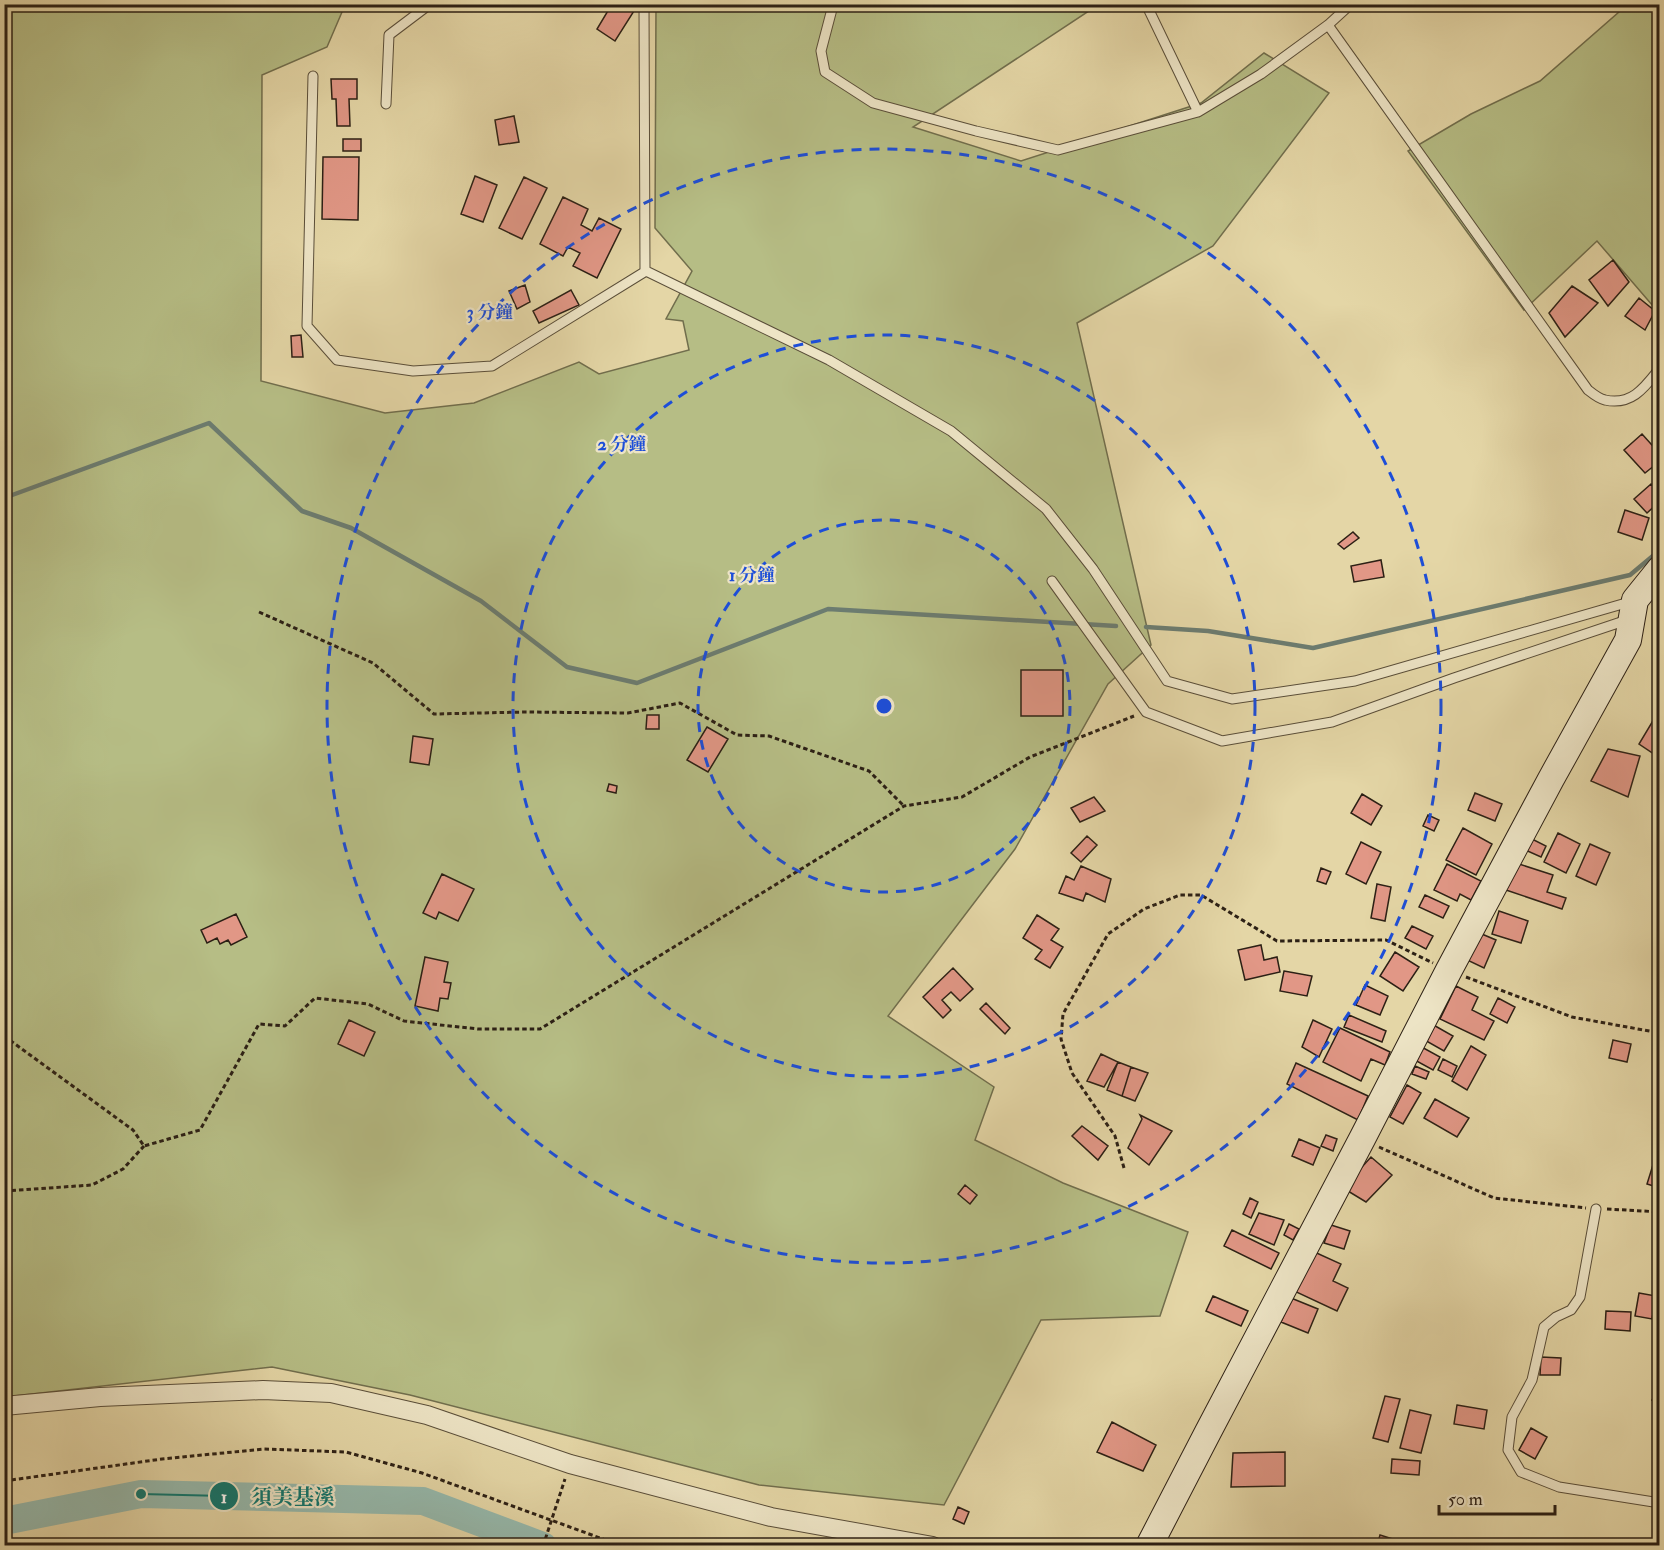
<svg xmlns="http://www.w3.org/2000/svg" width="1664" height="1550" font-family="'IM FELL Double Pica','Noto Serif TC',serif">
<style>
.green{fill:#b6bd85;stroke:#716e4d;stroke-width:1.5}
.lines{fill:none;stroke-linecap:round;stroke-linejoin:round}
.stream{stroke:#6c7c70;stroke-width:4.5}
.river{stroke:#96b9ac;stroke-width:28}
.building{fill:#e19786;stroke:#2c2015;stroke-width:1.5}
.lane-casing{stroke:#5a4e39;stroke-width:11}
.street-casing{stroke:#5a4e39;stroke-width:20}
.secondary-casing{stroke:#2c2015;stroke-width:28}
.path{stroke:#2c2015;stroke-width:3;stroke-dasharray:4.5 3;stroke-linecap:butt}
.lane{stroke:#ede4c5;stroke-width:9}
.street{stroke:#ede4c5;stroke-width:18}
.secondary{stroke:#ede4c5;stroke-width:26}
.ring{fill:none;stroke:#1d4ed8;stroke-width:3;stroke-dasharray:10 8}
.centre{fill:#1d4ed8;stroke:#ede4c5;stroke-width:3}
.ring-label{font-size:18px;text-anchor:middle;font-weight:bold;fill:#1d4ed8;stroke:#ede4c5;stroke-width:4.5;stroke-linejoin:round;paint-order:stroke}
.leader{fill:none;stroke:#0f766e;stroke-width:2}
.callout-dot{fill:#0f766e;stroke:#ede4c5;stroke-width:2}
.mark-label{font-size:18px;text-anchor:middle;font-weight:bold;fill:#fff}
.callout-label{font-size:21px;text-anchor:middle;font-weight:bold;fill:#0f766e;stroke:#ede4c5;stroke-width:4.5;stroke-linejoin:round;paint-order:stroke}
</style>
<rect width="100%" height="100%" fill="#e4d6a6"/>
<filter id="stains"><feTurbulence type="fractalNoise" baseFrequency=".00333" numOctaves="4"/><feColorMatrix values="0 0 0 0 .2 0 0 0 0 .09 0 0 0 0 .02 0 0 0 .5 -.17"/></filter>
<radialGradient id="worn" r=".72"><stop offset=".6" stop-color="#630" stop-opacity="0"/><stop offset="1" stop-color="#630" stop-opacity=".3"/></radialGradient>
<!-- green -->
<path class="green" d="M4,5h341l-18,42 -65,28 -1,306 124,32 89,-10 105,-41 20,12 90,-24 -6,-29 -17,-2 26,-48 -37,-43 1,-223h442l-185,122 108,34 180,-58 63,-50 65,40 -116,153 -136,77 74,322 -43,39 -93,165 -127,167 106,71 -19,53 88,43 125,49 -28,84 -119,4 -97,185 -185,-20 -349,-90 -138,-28 -267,30z
M1627,5h32v308l-62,-72 -73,69 -116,-159 63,-37 69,-33z"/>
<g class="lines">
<!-- stream -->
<path class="stream" d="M4,498l205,-75 93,88 49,17 130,73 86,66 70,16 191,-74 288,17
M1146,627l62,4 105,17 317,-73 30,-25"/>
<!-- river -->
<path class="river" d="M4,1521l137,-27 282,7 120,45"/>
</g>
<!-- building -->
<path class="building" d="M612,4h13l9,7 -19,30 -18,-12z
M331,79h26v20h-8l1,27h-13l-1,-27h-4z
M514,116l5,26 -20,3 -4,-25z
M343,139h18v12h-18z
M323,157h36l-1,63 -36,-1z
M475,176l22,9 -14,37 -22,-8z
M524,177l23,11 -25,51 -23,-11z
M563,197l25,12 -7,16 11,6 7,-13 22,11 -24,49 -24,-12 7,-13 -12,-6 -5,9 -23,-12z
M1613,260l16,22 -21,24 -19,-26z
M525,285l5,17 -13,7 -8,-18z
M1572,286l26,17 -33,34 -16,-24z
M571,290l8,15 -40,18 -6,-12z
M1639,298l16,13 -10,19 -20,-14z
M301,335l2,22h-11l-1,-21z
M1642,434l18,20v7l-15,12 -21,-23z
M1660,474v13l-7,-8z
M1651,484l9,10v7l-13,12 -13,-14z
M1625,510l24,8 -7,22 -24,-8z
M1353,532l6,6 -15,11 -6,-5z
M1381,560l3,17 -30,5 -3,-16z
M1021,670h42v46h-42z
M1660,709v49l-21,-14z
M647,715h12v14h-13z
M707,727l21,12 -20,33 -21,-12z
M413,736l20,3 -4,26 -19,-3z
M1608,749l32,7 -12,41 -37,-16z
M609,784l8,2 -1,7 -9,-2z
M1475,793l27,11 -7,17 -27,-11z
M1362,794l20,12 -11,19 -20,-12z
M1094,797l11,14 -25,11 -9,-14z
M1428,815l11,5 -5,11 -11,-5z
M1463,828l29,16 -16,31 -30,-15z
M1558,833l22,11 -14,29 -22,-11z
M1087,836l10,9 -16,17 -10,-9z
M1528,837l18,9 -5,11 -18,-8z
M1361,842l20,10 -15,32 -20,-10z
M1590,844l20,9 -14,32 -20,-9z
M1516,863l37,12 -6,17 19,6 -4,11 -56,-19z
M1447,864l34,17 -10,19 -11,-6 -3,7 -23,-11z
M1081,866l30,13 -6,23 -19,-9 -3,8 -24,-8 7,-17 8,4z
M1321,868l10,4 -5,12 -9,-3z
M442,874l32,15 -16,32 -19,-9 -3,7 -13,-6z
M1377,884l14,3 -6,34 -14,-3z
M1425,895l24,11 -6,12 -24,-11z
M1499,911l29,10 -7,22 -29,-9z
M236,914l11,23 -16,8 -3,-5 -8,4 -3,-6 -10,5 -6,-13z
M1037,915l22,14 -8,11 12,7 -13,21 -15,-9 7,-9 -19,-12z
M1412,926l21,10 -7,13 -21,-11z
M1477,932l19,8 -12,28 -19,-9z
M1261,945l3,15 13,-3 3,15 -35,8 -7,-30z
M1395,952l24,15 -16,24 -23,-15z
M425,957l23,5 -4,20 7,1 -3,16 -8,-1 -2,13 -23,-5z
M953,968l20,21 -13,12 -9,-9 -9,8 9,10 -8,8 -20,-21z
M1284,971l28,5 -5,20 -27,-5z
M1365,985l23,11 -8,19 -24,-10z
M1456,986l22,11 -6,13 22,11 -10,19 -44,-21z
M1498,998l17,9 -8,16 -17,-9z
M986,1003l24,25 -5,6 -25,-25z
M1349,1015l37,16 -4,11 -38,-15z
M349,1020l26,12 -11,24 -26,-12z
M1313,1020l19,9 -13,28 -17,-10z
M1430,1023l23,13 -9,15 -23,-13z
M1340,1028l50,24 -5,13 -14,-6 -10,22 -38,-19z
M1613,1040l18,4 -4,18 -18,-4z
M1418,1045l22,12 -7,13 -22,-12z
M1471,1046l15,9 -19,35 -15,-9z
M1101,1054l17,8 -14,25 -17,-6z
M1443,1059l14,7 -5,11 -14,-7z
M1118,1062l13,5 -9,29 -15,-6z
M1296,1063l72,33 -10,24 -71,-36z
M1415,1066l14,6 -3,7 -14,-5z
M1131,1067l17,6 -13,28 -13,-5z
M1407,1085l14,8 -18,31 -13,-7z
M1435,1099l34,19 -12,19 -33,-19z
M1140,1115l32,16 -23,34 -21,-17 14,-29z
M1082,1126l26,20 -10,14 -26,-24z
M1326,1135l11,4 -4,12 -12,-5z
M1299,1139l21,9 -7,17 -21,-9z
M1657,1152h3v36l-13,-4z
M1371,1157l21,18 -26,27 -23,-14z
M965,1185l12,10 -7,9 -12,-10z
M1250,1198l8,4 -7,16 -8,-4z
M1259,1213l25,7 -10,25 -25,-11z
M1289,1224l10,5 -6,11 -9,-5z
M1331,1225l19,6 -6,18 -20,-6z
M1232,1230l47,23 -8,16 -47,-23z
M1310,1250l31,14 -8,17 15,7 -11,23 -45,-21z
M1639,1293l17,3 -4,23 -17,-3z
M1213,1296l35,15 -7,15 -35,-15z
M1291,1298l27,11 -10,24 -27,-11z
M1606,1311l25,1 -1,19 -25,-2z
M1541,1357l20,1 -1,17h-20z
M1660,1384v19l-8,-3z
M1385,1396l15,3 -12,43 -15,-4z
M1457,1405l30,5 -3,19 -30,-5z
M1410,1410l21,5 -10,38 -21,-5z
M1112,1422l44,23 -13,26 -46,-19z
M1531,1428l16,9 -12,22 -16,-9z
M1285,1452v34l-54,1 2,-34z
M1392,1459l28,2 -1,14 -28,-2z
M958,1507l11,5 -5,12 -11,-5z
M1380,1535l32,10v1h-35z"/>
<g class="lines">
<defs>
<path id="lane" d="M644,4l1,267
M837,4l-5,5 -11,42 4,21 48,31 103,28 82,19 140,-38 63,-38 67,-49 23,-21
M1146,4l52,108
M1328,25l260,365c5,4 11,9 17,10 27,6 40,-13 55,-32
M313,76l-6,250 30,34 76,11 79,-5 154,-95 183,89 122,71 95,78 47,60 74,112 65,18 123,-18 278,-80
M386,104l3,-69 41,-31
M1052,581l94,131 76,29 110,-19 122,-44 173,-58
M1596,1209l-16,88 -9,13 -15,7 -12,10 -12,53 -20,37 -4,33 13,22 38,15 101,16"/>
<path id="street" d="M4,1406l96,-9 163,-7 68,3 96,22 143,49 201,53 162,29"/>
<path id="secondary" d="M1149,1546l59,-114 154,-293 87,-169 102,-191 77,-139 7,-40 25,-31"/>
</defs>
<!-- lane casing -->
<use href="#lane" class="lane-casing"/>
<!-- street casing -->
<use href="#street" class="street-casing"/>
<!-- secondary casing -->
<use href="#secondary" class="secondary-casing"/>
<!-- path -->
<path class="path" d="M259,612l114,51 61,51 91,-2 103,1 52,-10 57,32 32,1 100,35 35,35
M1466,977l106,40 88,16
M4,1036l129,94 11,16 56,-16 59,-106 26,2 30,-28 53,6 36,17 74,8h62l364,-223 58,-9 68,-40 104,-41
M1379,1147l115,51 92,10
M1124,1168l-9,-32 -43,-63 -11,-34 2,-25 45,-80 36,-25 36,-14h21l76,46 109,-1 47,23
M4,1191l88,-6 31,-16 21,-23
M1607,1209l53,3
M4,1481l158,-22 102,-10 82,3 76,21 200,73
M543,1546l22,-67"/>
<!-- lane -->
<use href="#lane" class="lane"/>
<!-- street -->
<use href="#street" class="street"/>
<!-- secondary -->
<use href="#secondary" class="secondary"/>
</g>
<!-- distance rings -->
<g class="ring">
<circle cx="884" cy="706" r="186"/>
<circle cx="884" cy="706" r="371"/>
<circle cx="884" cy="706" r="557"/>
</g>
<circle cx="884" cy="706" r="9" class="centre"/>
<g class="ring-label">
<text x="490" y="318">3 分鐘</text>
<text x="622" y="450">2 分鐘</text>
<text x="752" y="581">1 分鐘</text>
</g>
<!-- callouts -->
<path class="leader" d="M141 1494L224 1496"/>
<g class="callout-dot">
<circle cx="141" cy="1494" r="6"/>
<circle cx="224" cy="1496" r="15"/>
</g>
<g class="mark-label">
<text x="224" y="1503">1</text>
</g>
<g class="callout-label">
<text x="293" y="1504">須美基溪</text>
</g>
<!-- margin -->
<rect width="1664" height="1550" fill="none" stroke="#e4d6a6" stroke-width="24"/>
<rect x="6" y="6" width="1652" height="1538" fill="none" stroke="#2c2015" stroke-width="3"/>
<rect x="12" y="12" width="1640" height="1526" fill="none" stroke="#2c2015" stroke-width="1.5"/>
<!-- scale -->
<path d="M1439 1505v9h116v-9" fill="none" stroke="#2c2015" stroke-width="3"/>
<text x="1448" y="1505" font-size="18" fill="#2c2015" stroke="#ede4c5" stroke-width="4.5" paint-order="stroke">50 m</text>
<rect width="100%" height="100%" filter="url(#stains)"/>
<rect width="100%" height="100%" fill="url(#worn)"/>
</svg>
